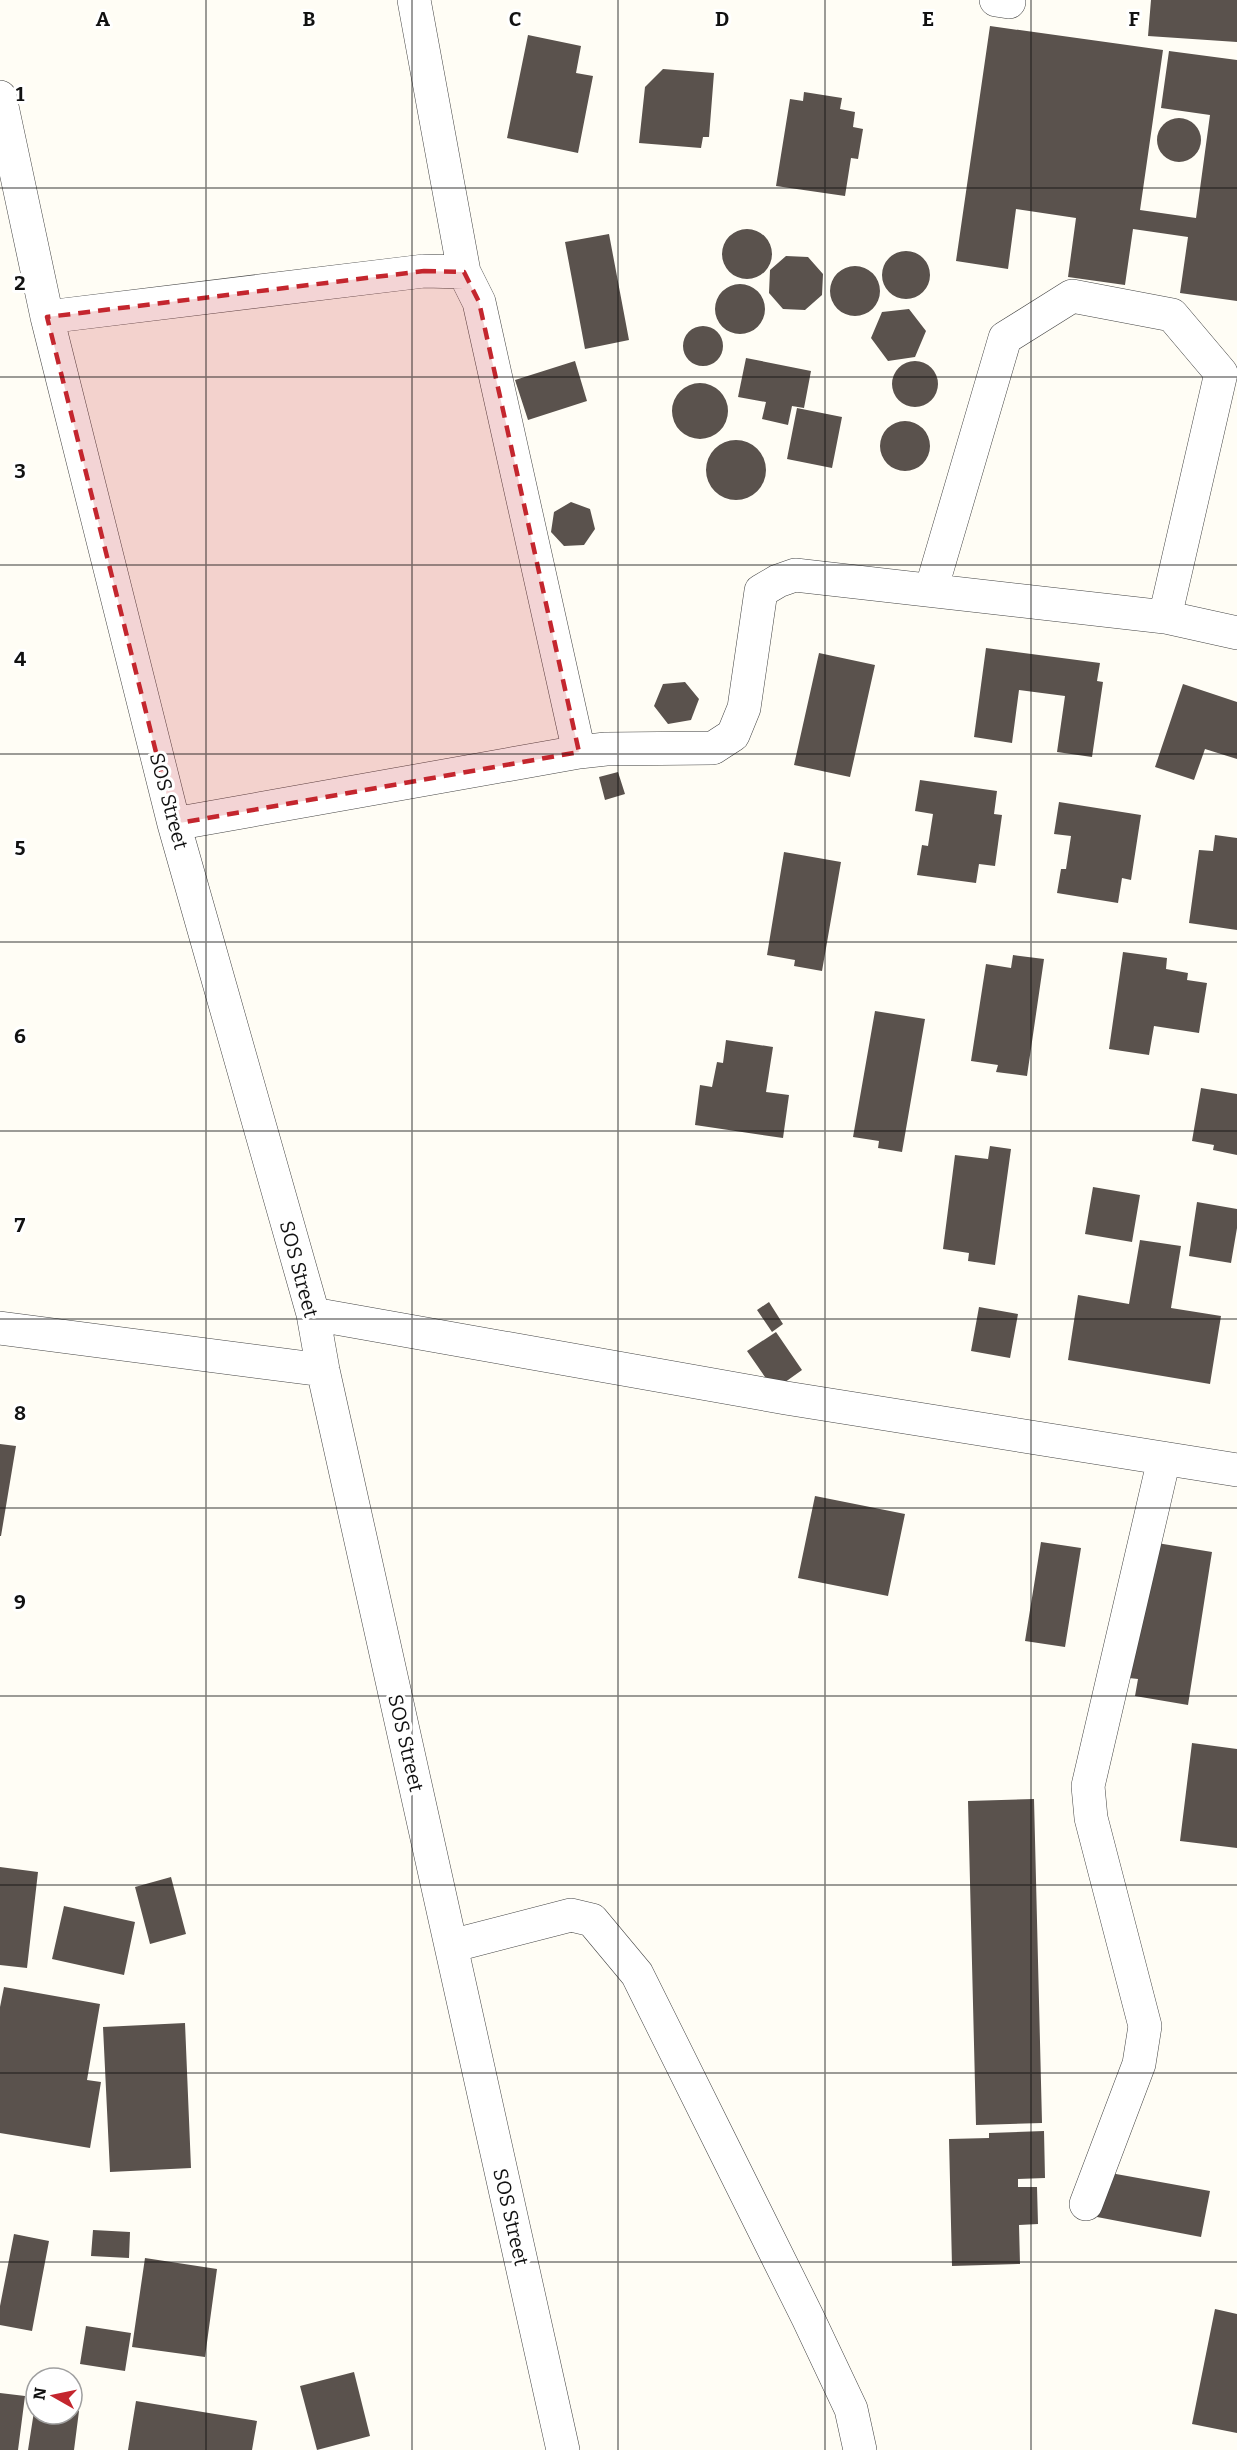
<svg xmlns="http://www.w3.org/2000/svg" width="1237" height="2450" font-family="Bitter,serif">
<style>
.building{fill:#5a524d}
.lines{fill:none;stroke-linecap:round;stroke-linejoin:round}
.minor-casing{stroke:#444;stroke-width:34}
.minor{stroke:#fff;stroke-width:33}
.marked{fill:#c4262e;fill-opacity:0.2;stroke:#c4262e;stroke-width:4.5;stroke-dasharray:12 8;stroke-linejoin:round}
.grid{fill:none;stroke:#111;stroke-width:1.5;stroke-opacity:0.55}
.labels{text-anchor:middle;stroke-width:6;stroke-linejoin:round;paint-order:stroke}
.street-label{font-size:20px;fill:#111;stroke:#fff}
.grid-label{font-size:20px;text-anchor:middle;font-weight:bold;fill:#111;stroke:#fff;stroke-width:6;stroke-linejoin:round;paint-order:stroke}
</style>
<rect width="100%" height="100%" fill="#fffdf5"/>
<!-- building -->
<path class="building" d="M1151,0h86v42l-89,-6z
M990,26l173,24 -23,160 56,8 14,-103 -49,-7 8,-57 68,9v241l-57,-8 8,-56 -55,-8 -8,56 -57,-8 8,-59 -60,-9 -8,60 -52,-8z
M528,35l53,11 -5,27 17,3 -15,77 -71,-15z
M663,69l51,4 -5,64h-6l-2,11 -62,-5 6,-56z
M804,92l38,6 -2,11 15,3 -2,15 10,2 -5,30 -7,-1 -6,38 -69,-10 14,-87 13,2z
M1157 140a22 22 0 1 1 44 0a22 22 0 1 1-44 0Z
M722 254a25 25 0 1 1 50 0a25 25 0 1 1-50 0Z
M609,234l20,106 -44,9 -20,-107z
M882 275a24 24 0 1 1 48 0a24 24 0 1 1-48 0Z
M786,256l22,1 15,17 -1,21 -17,15 -22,-1 -14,-16 1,-23z
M830 291a25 25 0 1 1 50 0a25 25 0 1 1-50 0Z
M715 309a25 25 0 1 1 50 0a25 25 0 1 1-50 0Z
M909,309l17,22 -11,26 -27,4 -17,-23 11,-26z
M683 346a20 20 0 1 1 40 0a20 20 0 1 1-40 0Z
M746,358l65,13 -7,37 -12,-2 -4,19 -26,-6 4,-17 -28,-5z
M892 384a23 23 0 1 1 46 0a23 23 0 1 1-46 0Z
M575,361l12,40 -59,19 -13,-40z
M672 411a28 28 0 1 1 56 0a28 28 0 1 1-56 0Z
M797,408l45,9 -10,51 -45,-9z
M880 446a25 25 0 1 1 50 0a25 25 0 1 1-50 0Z
M706 470a30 30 0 1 1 60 0a30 30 0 1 1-60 0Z
M571,502l19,7 5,20 -11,16 -20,1 -13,-14 3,-20z
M986,648l114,15 -3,18 6,1 -11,75 -35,-5 8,-56 -46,-6 -7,53 -38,-6z
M819,653l56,12 -25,112 -56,-12z
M685,682l14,17 -8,21 -23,4 -14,-18 9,-22z
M1183,684l54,18v57l-32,-10 -11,31 -39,-13z
M618,772l7,22 -20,6 -6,-23z
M920,780l77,11 -3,23 8,1 -7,51 -16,-2 -3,19 -59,-8 5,-30 6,1 5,-32 -18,-3z
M1059,802l82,13 -10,65 -9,-2 -4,25 -61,-10 4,-24h5l5,-33 -17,-2z
M1215,835l22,3v92l-48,-7 10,-73 14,1z
M784,852l57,10 -19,109 -28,-5 1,-6 -28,-5z
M1123,952l44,6 -1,11 22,4 -1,7 20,3 -8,50 -45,-7 -5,29 -40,-6z
M1013,955l31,4 -17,117 -31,-4 2,-7 -27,-4 15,-97 25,4z
M875,1011l50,8 -23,133 -24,-4 1,-7 -26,-4z
M726,1040l47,7 -7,45 23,3 -6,43 -88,-13 5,-40 12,2 5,-25 6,1z
M1201,1088l36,6v61l-24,-5 1,-5 -22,-4z
M990,1146l21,3 -16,116 -27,-4 1,-8 -26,-4 12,-94 33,4z
M1093,1187l47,8 -8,47 -47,-8z
M1197,1202l40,7v19l-6,35 -42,-7z
M1140,1240l41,6 -10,62 50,8 -11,68 -142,-24 10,-65 51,9z
M769,1302l14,22 -11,8 -15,-22z
M979,1307l39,7 -8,44 -39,-7z
M776,1332l26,38 -28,20 -27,-39z
M0,1444l16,2 -15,90h-1z
M815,1496l90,18 -17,82 -90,-18z
M1041,1542l40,6 -16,99 -40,-6z
M1151,1542l61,10 -24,153 -53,-9 3,-17 -9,-1z
M1192,1743l45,6v99l-57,-7z
M1034,1799l8,324 -66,2 -8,-324z
M0,1867l38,5 -11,96 -27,-3z
M171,1877l15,57 -36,10 -15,-57z
M64,1906l71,16 -11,53 -72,-16z
M4,1987l96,17 -13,76 14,2 -11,66 -90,-15v-126z
M185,2023l6,145 -81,4 -7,-145z
M1044,2131l1,47 -27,1v8h19l1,37 -19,1 1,39 -68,2 -3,-127 40,-1v-5z
M1105,2172l105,19 -9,46 -104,-20z
M93,2230l37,2 -1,26 -38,-2z
M14,2234l35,7 -17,90 -32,-6v-19z
M145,2258l72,11 -12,88 -73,-10z
M1215,2309l22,5v119l-45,-9z
M86,2326l45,7 -6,38 -45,-7z
M354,2372l16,64 -53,14 -17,-64z
M0,2393l25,3 -7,54h-18z
M136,2401l121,20 -5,29h-124z
M35,2405l1,9h36v-4l7,1 -5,39h-46z"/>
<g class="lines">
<defs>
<path id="minor" d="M414,0l50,272 15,30 100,450
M996,0l13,2
M0,97l47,220 127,507 139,490 10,56 240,1080
M47,317l377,-46 40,1
M931,590l74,-252 67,-42 100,19 49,58 -56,244
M174,824l405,-72 27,-3 107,-1 20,-13 11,-27 17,-117 17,-10 17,-6 370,42 72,16
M313,1314l473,84 451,72
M0,1328l323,42
M451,1946l120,-31 21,5 45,54 171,344 43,91 9,41
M1086,2204l53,-140 6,-38 -54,-208 -3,-32 76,-327"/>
</defs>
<!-- minor casing -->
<use href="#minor" class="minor-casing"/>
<!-- minor -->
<use href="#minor" class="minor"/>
</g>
<!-- marked area -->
<path class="marked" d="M424,271l40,1 15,30 100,450 -405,72 -127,-507z"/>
<!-- grid -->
<path class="grid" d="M206,0v2450M412,0v2450M618,0v2450M825,0v2450M1031,0v2450M0,188h1237M0,377h1237M0,565h1237M0,754h1237M0,942h1237M0,1131h1237M0,1319h1237M0,1508h1237M0,1696h1237M0,1885h1237M0,2073h1237M0,2262h1237"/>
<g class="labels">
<!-- street labels -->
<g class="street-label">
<text transform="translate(169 801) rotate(75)" y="7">SOS Street</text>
<text transform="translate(299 1269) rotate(75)" y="7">SOS Street</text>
<text transform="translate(406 1743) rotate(77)" y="7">SOS Street</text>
<text transform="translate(511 2217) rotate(77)" y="7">SOS Street</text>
</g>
</g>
<g class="grid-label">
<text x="103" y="26">A</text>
<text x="309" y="26">B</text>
<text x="515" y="26">C</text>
<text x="722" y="26">D</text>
<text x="928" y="26">E</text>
<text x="1134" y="26">F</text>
<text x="20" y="101">1</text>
<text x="20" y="290">2</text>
<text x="20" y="478">3</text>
<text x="20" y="666">4</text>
<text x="20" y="855">5</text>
<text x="20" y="1043">6</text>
<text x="20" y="1232">7</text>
<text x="20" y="1420">8</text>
<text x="20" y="1609">9</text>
</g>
<!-- north arrow -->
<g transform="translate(54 2396) rotate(279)"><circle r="28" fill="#ffffff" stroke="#a0a0a0" stroke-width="1.5"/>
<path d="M0-4.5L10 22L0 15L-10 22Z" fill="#c4262e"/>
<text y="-9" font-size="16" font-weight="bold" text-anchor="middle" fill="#111111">N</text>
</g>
</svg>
